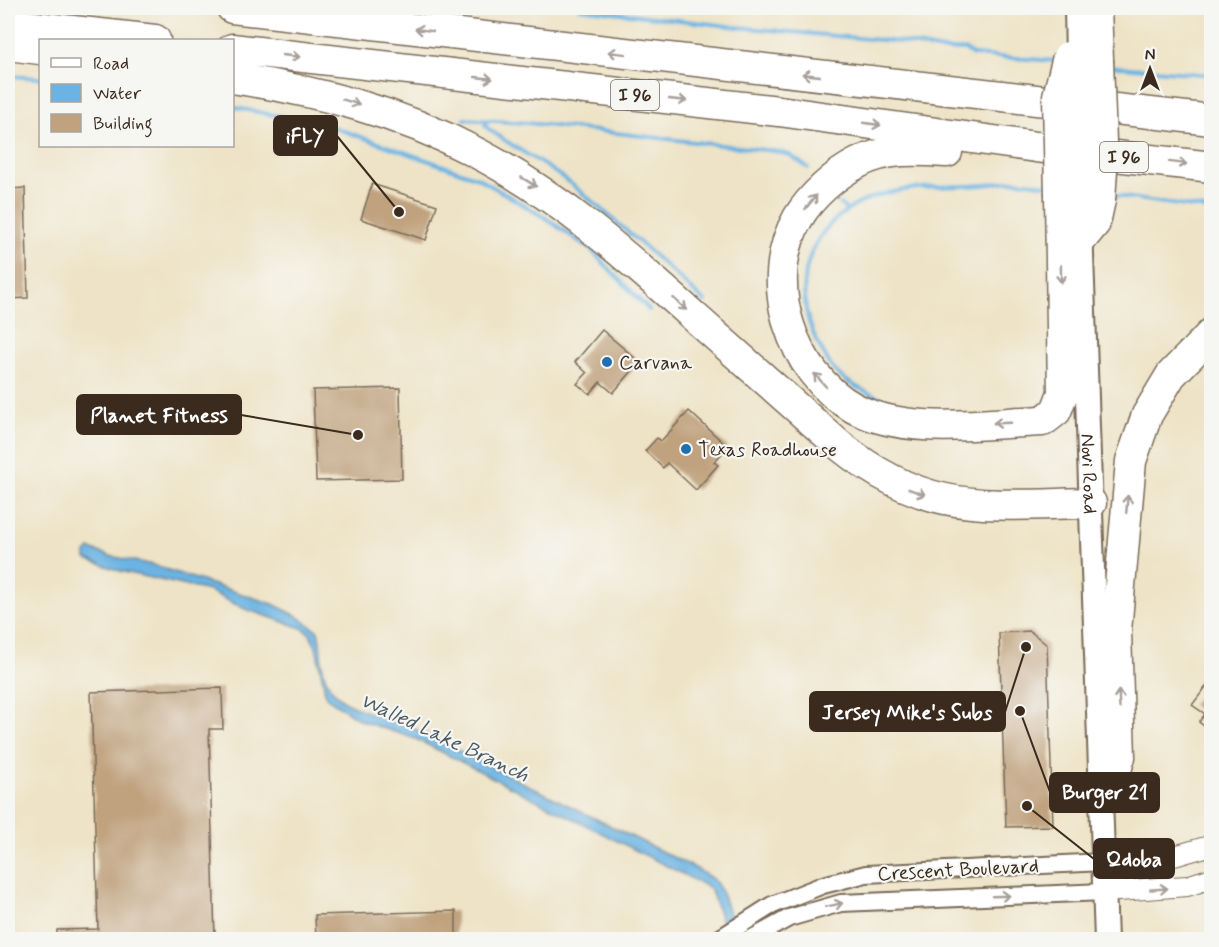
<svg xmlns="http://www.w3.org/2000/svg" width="1219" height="947" font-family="Mynerve,sans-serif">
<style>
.water{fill:#6ab3e2;stroke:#526e80;stroke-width:1.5}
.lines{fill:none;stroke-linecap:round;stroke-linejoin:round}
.stream{stroke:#6ab3e2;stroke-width:4}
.building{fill:#c0a27e}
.minor-casing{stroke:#7a6b59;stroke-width:20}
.tertiary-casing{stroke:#7a6b59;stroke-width:22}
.secondary-casing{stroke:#7a6b59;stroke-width:26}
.motorway-casing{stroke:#7a6b59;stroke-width:33}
.minor{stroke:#fff;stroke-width:16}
.tertiary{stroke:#fff;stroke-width:20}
.secondary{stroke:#fff;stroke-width:22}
.motorway{stroke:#fff;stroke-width:30}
.secondary-bridge-casing{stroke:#7a6b59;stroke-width:26;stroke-linecap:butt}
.motorway-bridge-casing{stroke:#7a6b59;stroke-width:33;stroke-linecap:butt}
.secondary-bridge{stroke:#fff;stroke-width:22}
.motorway-bridge{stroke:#fff;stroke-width:30}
.oneway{stroke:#a79f9a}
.poi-dot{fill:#1f6fb2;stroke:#f6f6f2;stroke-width:2}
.labels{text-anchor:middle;stroke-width:4.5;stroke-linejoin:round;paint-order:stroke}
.shield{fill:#f6f6f2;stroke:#73675e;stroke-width:1.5}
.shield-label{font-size:18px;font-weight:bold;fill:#3b2a1e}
.poi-label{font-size:20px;fill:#3b2a1e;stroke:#f6f6f2;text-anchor:start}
.street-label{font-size:20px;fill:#3b2a1e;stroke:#f6f6f2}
.water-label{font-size:21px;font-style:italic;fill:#4b5a63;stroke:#f6f6f2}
.leader{fill:none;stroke:#3b2a1e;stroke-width:2}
.callout-dot{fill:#3b2a1e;stroke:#f6f6f2;stroke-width:2}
.callout{fill:#3b2a1e;stroke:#3b2a1e;stroke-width:2}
.callout-label{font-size:21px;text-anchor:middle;font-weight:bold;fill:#fff}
</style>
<rect width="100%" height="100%" fill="#f6f6f2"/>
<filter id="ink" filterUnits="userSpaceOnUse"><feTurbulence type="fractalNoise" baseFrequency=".0167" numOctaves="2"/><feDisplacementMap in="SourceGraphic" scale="12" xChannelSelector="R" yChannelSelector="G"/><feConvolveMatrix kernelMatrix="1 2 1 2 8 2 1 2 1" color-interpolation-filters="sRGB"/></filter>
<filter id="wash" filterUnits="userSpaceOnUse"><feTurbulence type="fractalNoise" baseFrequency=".008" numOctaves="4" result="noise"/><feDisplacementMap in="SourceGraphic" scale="24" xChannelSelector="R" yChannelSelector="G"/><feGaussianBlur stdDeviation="1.35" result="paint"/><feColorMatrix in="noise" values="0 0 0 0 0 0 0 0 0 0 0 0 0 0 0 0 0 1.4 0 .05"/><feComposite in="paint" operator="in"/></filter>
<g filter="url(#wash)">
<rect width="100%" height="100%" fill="#eee3c6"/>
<!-- water -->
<path class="water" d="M90,549l20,7 43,9 120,39 24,12 21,15c4,14 2,28 6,42 9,34 49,41 77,49l296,147c5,4 12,7 17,11 9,9 19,44 20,57l6,2h-12l-18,-51 -294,-149 -55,-18 -35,-24 -10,-50 -6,-13 -8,-6 -57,-19 -36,-18 -89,-20 -34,-12v-6z"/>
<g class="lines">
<!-- stream -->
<path class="stream" d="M579,8l158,19 165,15 40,8h24l7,5 83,6
M1109,66l103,9
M8,76l32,2
M232,107l95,18 151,53 66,39 46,32 59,61
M465,119l63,4 246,28 16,4 18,13
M486,121l-1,5c26,21 58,36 85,57 46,37 92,79 135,119
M1111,195l101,15
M840,204l7,6
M899,406c-22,-10 -46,-17 -64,-35 -5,-5 -8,-12 -12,-19 -33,-53 -23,-118 35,-148 37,-20 85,-16 126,-19 10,-1 22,-5 32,-4 10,0 21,3 32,4"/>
</g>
<g id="blocks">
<!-- building -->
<path class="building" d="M372,184l65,21 -11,35 -65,-21z
M25,188l3,110 -20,1v-110z
M602,330l38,32 -27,31 -13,-11 -10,12 -13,-10 10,-11 -12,-11z
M400,388l2,91 -86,2 -3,-91z
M689,411l39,36 -14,15 4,3 -22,25 -29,-27 -4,5 -18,-17 12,-13 4,3z
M1030,631l17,14 6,181 -47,1 -7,-194z
M1212,679v53l-13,-10 6,-8 -13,-9z
M222,688l1,41h-14l6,210h-158v-9l41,-1 -7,-237z
M456,911v28h-140l-1,-24z"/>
</g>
</g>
<g filter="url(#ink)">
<use href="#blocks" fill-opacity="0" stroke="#7a6b59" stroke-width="1.5"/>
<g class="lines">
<defs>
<path id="minor" d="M717,940l55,-35 51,-20 43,-11 237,-12
M749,940l40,-22 52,-15 263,-11"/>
<path id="tertiary" d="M1103,862l68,-5 41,-12
M1104,892l83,-6 25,-8"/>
<g id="secondary">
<path d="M1076,8l1,49"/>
<path id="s1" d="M1080,198l26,742"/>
</g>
<path id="motorway" d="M232,8l980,112
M1096,8l2,52
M8,24l147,16
M8,45l32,4
M232,49l547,62 257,36 176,20
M232,78c85,13 167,34 243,74 85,44 154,106 224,169 47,42 94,83 140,124 88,71 146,60 252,58
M947,152c-31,-2 -61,-4 -89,11 -22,11 -47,33 -60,55 -37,64 -7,155 56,190 54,28 130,15 189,13l13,-10 7,-18 -3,-198
M1080,241l15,-18 5,-23
M1100,798l13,-18 7,-23 -4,-126 15,-170 16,-46 24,-40 41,-42"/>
</defs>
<!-- minor casing -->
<use href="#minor" class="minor-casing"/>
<!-- tertiary casing -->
<use href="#tertiary" class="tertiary-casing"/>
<!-- secondary casing -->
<use href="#secondary" class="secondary-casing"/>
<!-- motorway casing -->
<use href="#motorway" class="motorway-casing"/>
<!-- minor -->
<use href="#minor" class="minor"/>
<!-- tertiary -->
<use href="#tertiary" class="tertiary"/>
<!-- secondary -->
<use href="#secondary" class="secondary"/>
<!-- motorway -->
<use href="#motorway" class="motorway"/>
<defs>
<path id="secondary-bridge" d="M1077,57l3,141"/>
<path id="motorway-bridge" d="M1098,60l4,110 -2,30
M1060,195l-2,-99 10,-39"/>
</defs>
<!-- secondary-bridge casing -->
<use href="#secondary-bridge" class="secondary-bridge-casing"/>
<!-- motorway-bridge casing -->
<use href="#motorway-bridge" class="motorway-bridge-casing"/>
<!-- secondary-bridge -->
<use href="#secondary-bridge" class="secondary-bridge"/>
<!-- motorway-bridge -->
<use href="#motorway-bridge" class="motorway-bridge"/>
</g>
<!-- one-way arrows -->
<defs><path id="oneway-shaft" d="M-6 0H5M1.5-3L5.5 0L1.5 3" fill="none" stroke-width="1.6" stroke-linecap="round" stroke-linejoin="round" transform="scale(1.5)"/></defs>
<g class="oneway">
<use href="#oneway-shaft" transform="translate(424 30) rotate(-173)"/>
<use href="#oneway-shaft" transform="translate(617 53) rotate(-173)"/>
<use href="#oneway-shaft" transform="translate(291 56) rotate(6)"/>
<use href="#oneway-shaft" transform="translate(811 75) rotate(-174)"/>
<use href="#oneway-shaft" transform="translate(484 78) rotate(6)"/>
<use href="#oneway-shaft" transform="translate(678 100) rotate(6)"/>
<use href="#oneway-shaft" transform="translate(351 102) rotate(17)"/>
<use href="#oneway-shaft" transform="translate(872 124) rotate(8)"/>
<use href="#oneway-shaft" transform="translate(1178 163) rotate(7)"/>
<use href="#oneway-shaft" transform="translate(529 182) rotate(31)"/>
<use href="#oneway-shaft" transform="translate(811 202) rotate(-51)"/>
<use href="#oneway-shaft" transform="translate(1061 274) rotate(89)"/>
<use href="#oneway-shaft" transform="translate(680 304) rotate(42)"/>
<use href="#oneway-shaft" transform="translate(820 380) rotate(-132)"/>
<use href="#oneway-shaft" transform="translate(1002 423) rotate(178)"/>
<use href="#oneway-shaft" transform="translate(917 492) rotate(21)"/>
<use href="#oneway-shaft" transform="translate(1127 504) rotate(-85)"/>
<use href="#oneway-shaft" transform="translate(1119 699) rotate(-93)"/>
<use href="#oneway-shaft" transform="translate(1159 889) rotate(-4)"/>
<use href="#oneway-shaft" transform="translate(1001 896) rotate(-2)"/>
<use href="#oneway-shaft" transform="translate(834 905) rotate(-12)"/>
</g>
</g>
<!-- markers -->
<g class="poi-dot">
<circle cx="607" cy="362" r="6"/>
<circle cx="686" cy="449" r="6"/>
</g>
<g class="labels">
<!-- shield labels -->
<g class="shield">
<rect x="611" y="80" width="48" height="30" rx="4.5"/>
<rect x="1100" y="142" width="48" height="30" rx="4.5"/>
</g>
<g class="shield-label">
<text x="635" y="101">I 96</text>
<text x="1124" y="163">I 96</text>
</g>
<!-- poi labels -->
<g class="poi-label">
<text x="619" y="369">Carvana</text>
<text x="698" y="456">Texas Roadhouse</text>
</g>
<!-- street labels -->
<g class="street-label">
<text dy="7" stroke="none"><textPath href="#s1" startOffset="276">Novi Road</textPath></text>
<text transform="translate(958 869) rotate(-3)" y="7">Crescent Boulevard</text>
</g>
<!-- water labels -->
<g class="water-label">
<text transform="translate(445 737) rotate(25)" y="7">Walled Lake Branch</text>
</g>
</g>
<!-- callouts -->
<path class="leader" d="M399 212L337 136M358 435L241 415M1026 647L1005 712M1020 711L1050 792M1027 806L1094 859"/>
<g class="callout-dot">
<circle cx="399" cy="212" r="6"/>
<circle cx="358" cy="435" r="6"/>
<circle cx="1026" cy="647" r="6"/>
<circle cx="1020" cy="711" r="6"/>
<circle cx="1027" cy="806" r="6"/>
</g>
<g class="callout">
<rect x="274" y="116" width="63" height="39" rx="6"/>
<rect x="77" y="395" width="164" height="39" rx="6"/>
<rect x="810" y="692" width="195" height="39" rx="6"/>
<rect x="1050" y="773" width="109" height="39" rx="6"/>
<rect x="1094" y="839" width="80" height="39" rx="6"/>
</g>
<g class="callout-label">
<text x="305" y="143">iFLY</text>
<text x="159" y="422">Planet Fitness</text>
<text x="907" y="719">Jersey Mike's Subs</text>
<text x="1105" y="799">Burger 21</text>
<text x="1134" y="866">Qdoba</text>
</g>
<!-- margin -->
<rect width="1219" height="947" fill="none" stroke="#f6f6f2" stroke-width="30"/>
<!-- legend -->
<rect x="39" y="39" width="195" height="108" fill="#f6f6f2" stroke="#aba49d" stroke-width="1.5"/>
<rect x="51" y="58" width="30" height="9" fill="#ffffff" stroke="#aba49d" stroke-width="1.5"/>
<text x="93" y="69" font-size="18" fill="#3b2a1e">Road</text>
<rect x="51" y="84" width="30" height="18" fill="#6ab3e2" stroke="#aba49d" stroke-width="1.5"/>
<text x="93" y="99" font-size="18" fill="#3b2a1e">Water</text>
<rect x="51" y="114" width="30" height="18" fill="#c0a27e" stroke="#aba49d" stroke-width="1.5"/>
<text x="93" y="129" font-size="18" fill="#3b2a1e">Building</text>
<!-- north arrow -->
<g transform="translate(1150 69)" stroke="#f6f6f2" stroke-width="4.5" paint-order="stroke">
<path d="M0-4.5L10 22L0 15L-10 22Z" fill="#3b2a1e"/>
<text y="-9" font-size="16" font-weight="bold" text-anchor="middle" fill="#3b2a1e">N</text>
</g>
</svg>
